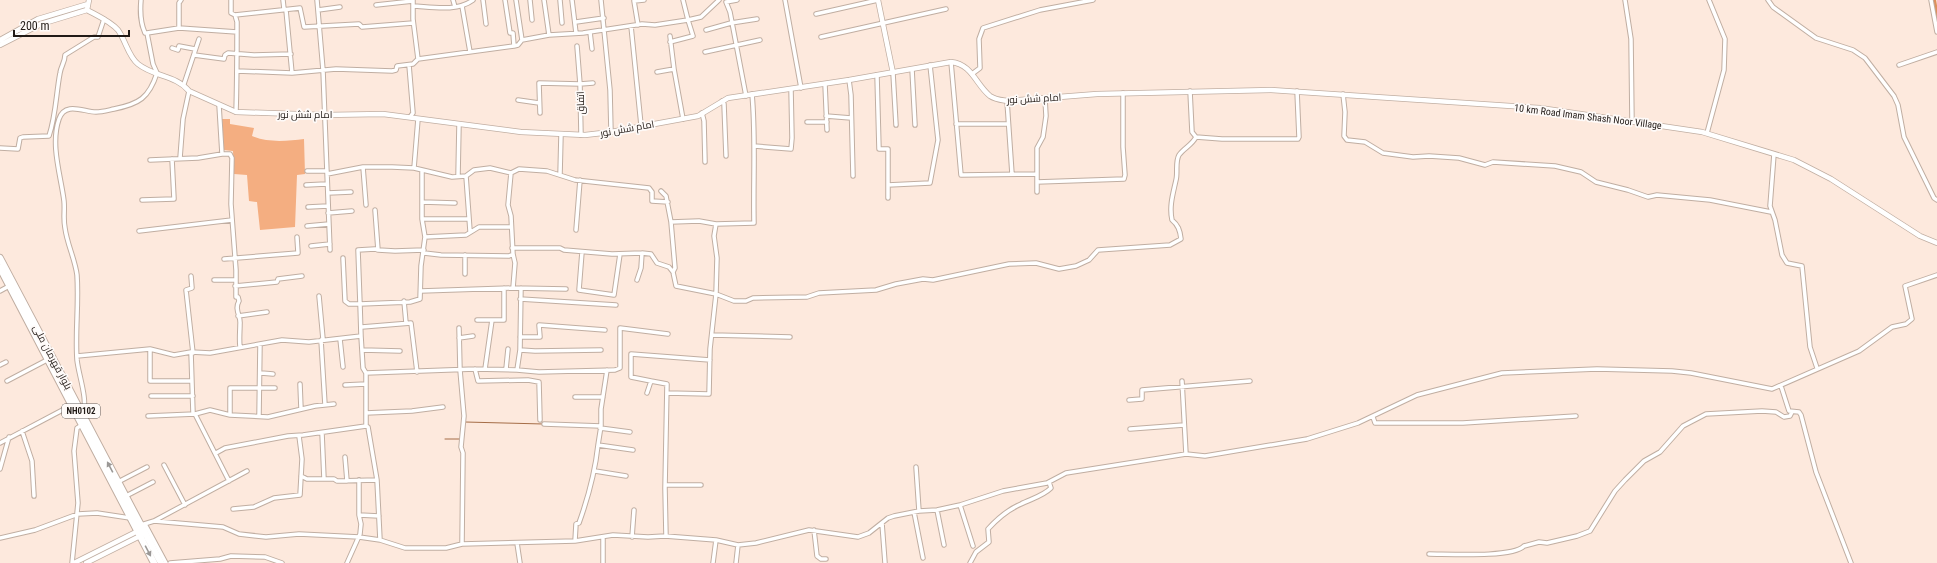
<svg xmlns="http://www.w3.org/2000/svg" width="1937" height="563" font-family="'Roboto Condensed',Cairo,sans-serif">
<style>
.green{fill:#f4ae81}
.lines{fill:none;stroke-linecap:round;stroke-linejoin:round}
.stream{stroke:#a56d47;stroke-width:1}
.canal{stroke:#de905c;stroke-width:4}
.street-casing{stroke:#c0aea2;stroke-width:5.5}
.secondary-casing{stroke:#c0aea2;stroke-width:6}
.highway-casing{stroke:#c0aea2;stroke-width:8}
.street{stroke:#fff;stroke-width:3.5}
.secondary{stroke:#fff;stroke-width:4.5}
.highway{stroke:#fff;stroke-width:6}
.oneway{fill:#9b9896}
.labels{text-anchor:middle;stroke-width:3.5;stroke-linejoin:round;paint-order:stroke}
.shield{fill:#fefaf8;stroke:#635d5a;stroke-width:1}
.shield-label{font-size:9px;font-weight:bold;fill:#211a16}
.street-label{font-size:10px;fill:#211a16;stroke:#fefaf8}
</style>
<rect width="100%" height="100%" fill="#fde9dd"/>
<!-- green -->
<path class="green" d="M222,119h8v5l24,4 -2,8c15,7 36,5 52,3l1,35 -8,1 -2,52 -35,3 -3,-28 -8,-1 -2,-26 -13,-1 -1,-23 -9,-1z"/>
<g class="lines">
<!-- stream -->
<path class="stream" d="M465,422l78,2
M445,439h15"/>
<!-- canal -->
<path class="canal" d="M1934,0l3,17"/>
<defs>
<path id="street" d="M231,0v13l4,2 2,7c0,30 0,60 -1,90
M283,0l1,9 2,1 6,63
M317,0l6,70 7,180
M413,0v6c19,1 44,6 60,-6
M453,0l2,7
M483,0l3,24
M505,0l5,33h3l1,13 4,-1 4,-5 27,-5 34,-2 59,-9 13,1 33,-5 5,16 -23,6
M516,0l6,40
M530,0l2,20
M544,0l5,35
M560,0l2,23
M572,0l4,33
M601,0l9,90 1,42
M683,0l5,20 13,-3 18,-17
M737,0l-11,2 4,10 16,84
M785,0l16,88
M1625,0l6,39 1,83
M1768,0l5,7 43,31 37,12 12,8 29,38 4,9 6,32 30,61 3,2
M1931,0l6,32
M376,5l37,-4
M413,6v13l5,40
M462,6l8,46
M318,10l22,-3
M816,14l62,-14
M235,15l65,-7 4,19 55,-3 3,3 51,-4
M576,22l28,-4
M638,25l-4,-24 10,-1
M631,26l10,99
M179,28v-25l2,-3
M706,30l25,-7 26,-4
M590,32l2,17
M147,33l32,-5 58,4
M670,36l4,33
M821,37l125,-28
M172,48l6,2 1,-4 16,3
M705,52l55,-12
M194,55l30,4 1,-4 3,-2 26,2 37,-1
M951,62l10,113 76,-1
M409,65l4,48 -3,4
M1899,65l38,-13
M912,69l3,56
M237,71l55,2 44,-4 56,2 4,-1 1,-4 16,-2 5,-5 96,-13
M657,72l17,-3 9,50
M893,73l3,52
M972,74l8,-6 -1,-29 4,-11 57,-18 53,-10
M877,75l2,74h9v49
M849,80l2,15 2,81
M184,84l15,-45
M825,84l2,46
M1343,94l2,18 -1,24 3,4 18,2 18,11 30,4 16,-1 30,2 26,7 8,-3 62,4 26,6 15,10 32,8 20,7 9,-2 53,5 61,12
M518,100l21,3
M722,101l2,3 2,52
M1007,101l5,73
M219,105l3,49h8l2,4 -1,46 5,66v27h2l1,4c-5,9 2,15 1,23 0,7 -1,15 0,23
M540,113l-1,-30 41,1 -3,-38
M702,113l2,8 1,41
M826,116l25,2
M807,122h20
M956,124h52
M1707,133l17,-63 1,-31 -16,-39
M581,135l-1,-51 13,-1
M1196,137l26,2h76l1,-2 -2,-46
M754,146l37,3 1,-11 -1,-49
M0,148l18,1 2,-11 3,-1 26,-1c7,-21 7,-42 11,-63 1,-7 5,-11 5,-18l29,-18h4l6,-18
M1774,154l-4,52 5,14 7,35 5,8 15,3 8,81 7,21
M180,158l3,-39 6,-28
M150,160l48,-2 24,-4
M363,167l3,38
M414,168l4,-49
M307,171h19
M327,174l36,-7h29l22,1 38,9 14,-1 8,-6 16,-2 21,5 8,-4 28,2 28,9 74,8 3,4v9l16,1
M560,175l1,-40
M458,176l1,-51
M466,176l4,55
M1037,182l87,-3 1,-4 -2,-28v-54
M306,185l20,-1
M888,185l42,-2 8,-43 -8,-75
M661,191l5,5 5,26 28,-1 17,3 38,-1c-1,-43 2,-86 -2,-129
M1037,192v-44l6,-11 3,-21 -1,-18
M328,193l23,-1
M142,200l32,-1 -2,-40
M422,202l33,1
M308,207l20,-1
M375,210l3,40
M328,213l24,-2
M422,219h47
M671,222l4,46 -2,4
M307,226l22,-2
M576,230l4,-50
M139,231l93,-11
M425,237l41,-2 13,-8h32
M311,246l19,-2
M512,248h48l4,2 48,4 30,-1 9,1 6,9 12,4 4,5 3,14 40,8 18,7h12l7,-3 54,-1 12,-4 57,-3 20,-6 27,-5 10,1 76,-16 27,-1 23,6 17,-3 13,-6 9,-10 72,-5 11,-6c-1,-9 -3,-14 -9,-19 -3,-14 1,-26 4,-40 2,-7 -1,-18 3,-25 5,-7 13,-10 17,-18l-4,-5 -2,-41
M582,252l-3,38 35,5 6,-41
M424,253l17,2 68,1 4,-2 -2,-38 -3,-11 3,-32
M513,254l2,9 -2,25
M465,255v19
M343,258l2,43 4,3h11l-2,-54 17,-1 3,1 17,1 29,-1
M224,259l74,-6 -1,-16
M191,276l1,12 -6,2 7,63
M214,280h21
M637,280l4,-12 1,-15
M235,286l42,-4 1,-3 24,-3
M0,291l11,-6
M421,291l92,-3 53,1
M319,296l4,43
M520,299l96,6
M404,301l2,22
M238,316l29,-4
M477,320h15
M362,327l49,-4 6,49
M459,328l1,42 4,46 -3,31 2,6 -1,91
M712,335l78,2
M361,336l2,32 3,5v53l2,1 9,53 3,60
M520,337h20l-1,-12 66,5
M459,338l14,-2
M340,339l3,28
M321,340l4,65
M150,349v32h42
M362,350l38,1
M520,350l15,1 66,-1
M191,352l2,61
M77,356l73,-7 24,6 17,-3 19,1 72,-13 27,2 52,-6 -1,-32 50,-2 10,-3 1,-33 4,-29 -3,-18v-49
M0,365l6,-3
M475,369l3,12 50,-1 11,2 1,38
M485,369l7,-49h12v-32
M506,369l2,-20
M517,370l3,-20 1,-62
M261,373l12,1
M366,373l109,-4 42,1 22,2 76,-2 5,-2v-40l48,6
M7,381l40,-21
M651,381l16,3 -2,104 1,48
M1182,381l4,73
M300,384l1,25
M345,385l21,-1
M1781,386l8,25 10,1 2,3 15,57 35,91
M647,393l4,-12 -20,-4v-23l79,6
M667,393l42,1 1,-45 6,-55 1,-36 -3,-22 2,-12
M151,396h42
M575,397h28
M1129,400l13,-1v-9l108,-9
M366,413l46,-2 31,-4
M83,414c5,-15 -4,-37 -6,-54 -2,-28 2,-56 0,-85 -2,-16 -10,-31 -12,-47 -2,-9 0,-18 -1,-27 -3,-25 -14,-56 -5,-82 6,-18 25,-7 37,-7 6,0 13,-2 18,-3 25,-5 35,-11 43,-36l-4,-9 -6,-31h-2c-5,-11 -5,-21 -4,-33
M230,415v-27h45
M148,416l47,-2
M259,416l1,-72
M1373,417l2,6h88l113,-7
M544,424l57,2 -3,19
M601,426v-17l6,-39
M600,428l30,4
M1130,429l54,-4
M22,431l10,30 2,35
M322,433l2,46
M0,443l72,-38
M216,453l9,-5 63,-12 15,-1 63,-9
M345,457l2,24
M164,465l21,40
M916,467l3,44
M0,469l9,-32
M595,471l31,5
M301,476l6,3h27l3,2 40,-1
M229,481l-34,-67 15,-4 20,5 38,2 47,-11 19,-2
M118,482l29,-15
M665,485h36
M126,496l27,-14
M960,505l13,41
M233,509l21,-2 20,-9 26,-3 2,-36 -3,-23
M937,510l7,35
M914,512l9,46
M359,515l20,1
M154,521l69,6 16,7 27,3 33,-3 60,3 21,3 25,8h41l16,-4 113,-3 38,-6 35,2 17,-1 51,4 22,5 18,-2 53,-13 49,7 11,-4 19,-15 6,-2 25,-5 18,-1 23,-5 43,-14 44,-8 19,-10 120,-19 19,2 102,-17 51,-16 59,-28 85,-22 95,-4 75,2 19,2 81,16 87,-38 33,-24 14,-3 6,-5 -7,-33 32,-11
M882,523l3,40
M145,524l21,39
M141,525l13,-4 93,-50
M814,530l3,26 4,3h5
M632,537l2,-27
M0,538l35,-8 43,-16 19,-1 33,5
M575,541l1,-17 3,-1c9,-25 16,-50 19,-78l35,5
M517,543l3,20
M1429,554c19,0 83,4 95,-8l15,-4 8,1 30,-7 13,-5 25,-40 10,-11 19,-19 16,-9 23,-26 23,-12 56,-3 14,1 8,5 6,-1 2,-4
M72,563l6,-60 -4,-52 3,-23 5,-3
M170,563l50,-4 11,-3 34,1 17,6
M347,563l13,-29 1,-10 -2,-9v-35
M603,563v-26
M713,563l3,-23
M736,563l2,-18
M970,563l6,-11 13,-10 -1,-13c10,-11 19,-19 33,-25 10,-5 22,-8 30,-16l-2,-6"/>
<path id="secondary" d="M89,0l-2,10c11,6 23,11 31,20 8,11 10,26 20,34 16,13 38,11 51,27l47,21 89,3 58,-1 138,18 64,3 26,-3 87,-16 30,-18 121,-18 102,-18c21,2 25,23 39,34 6,4 12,4 18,5l89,-7 174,-4 269,18 162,24 92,28 37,19 89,57 17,7
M878,0l15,73
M0,40l38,-21 50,-15
M0,45l41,-21 46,-14
M74,563l66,-33
M86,563l56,-28"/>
<path id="highway" d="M0,258l161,305
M0,268l154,295"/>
</defs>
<!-- street casing -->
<use href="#street" class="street-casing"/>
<!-- secondary casing -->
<use href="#secondary" class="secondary-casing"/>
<!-- highway casing -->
<use href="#highway" class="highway-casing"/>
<!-- street -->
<use href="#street" class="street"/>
<!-- secondary -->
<use href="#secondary" class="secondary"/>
<!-- highway -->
<use href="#highway" class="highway"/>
</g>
<!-- one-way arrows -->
<defs><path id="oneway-solid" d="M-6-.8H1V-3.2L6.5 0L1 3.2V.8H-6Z"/></defs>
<g class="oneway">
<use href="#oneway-solid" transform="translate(110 467) rotate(-118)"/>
<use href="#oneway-solid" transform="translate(148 551) rotate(62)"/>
</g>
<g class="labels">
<!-- shield labels -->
<rect class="shield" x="62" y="404" width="38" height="14" rx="3"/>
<g class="shield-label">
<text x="81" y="414">NH0102</text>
</g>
<!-- street labels -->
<g class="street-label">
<text transform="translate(1034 98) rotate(-3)" y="4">امام شش نور</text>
<text transform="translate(580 103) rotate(-91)" y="4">اتفاق</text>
<text x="305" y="118">امام شش نور</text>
<text transform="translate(1588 116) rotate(7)" y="4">10 km Road Imam Shash Noor Village</text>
<text transform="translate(627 128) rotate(-10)" y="4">امام شش نور</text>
<text transform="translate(53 357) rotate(62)" y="4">بلوار قهرمان ملی</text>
</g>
</g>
<!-- scale -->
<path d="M14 30v6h115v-6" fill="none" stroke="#211a16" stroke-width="2"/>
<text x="20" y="30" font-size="12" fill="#211a16" stroke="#fefaf8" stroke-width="3" paint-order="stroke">200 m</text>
</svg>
